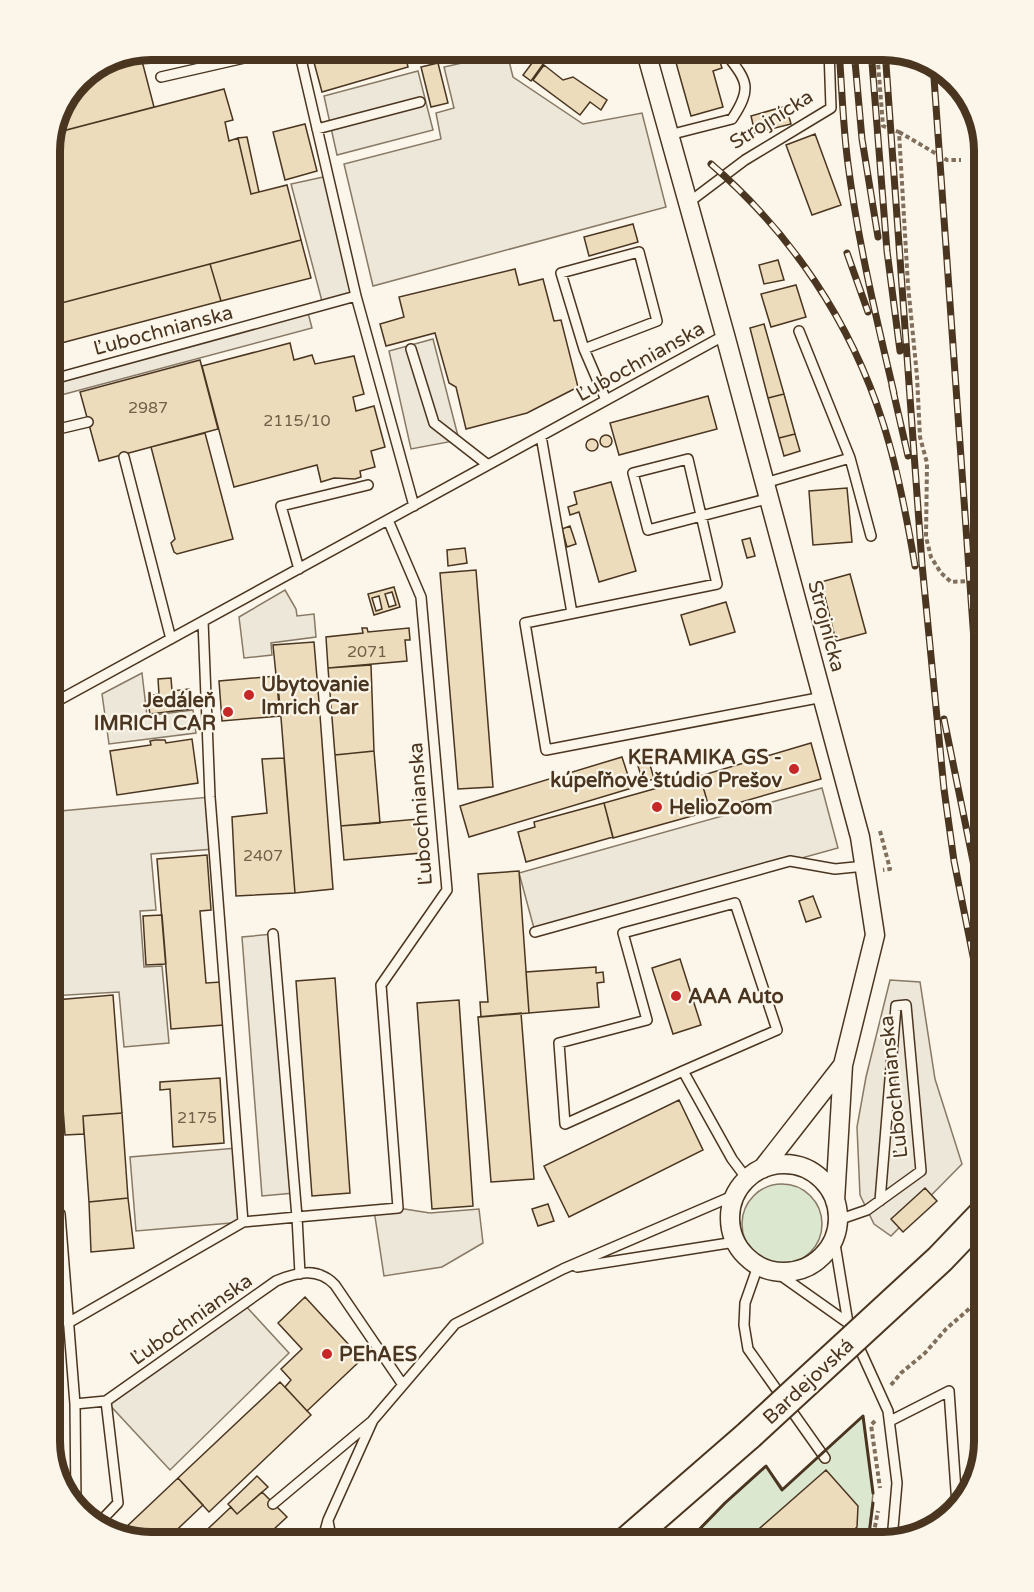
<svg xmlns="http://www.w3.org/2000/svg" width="1034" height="1592" font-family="'Varela Round',sans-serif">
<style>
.green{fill:#dce7d0;stroke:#887966;stroke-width:1.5}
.parking{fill:#ede7d9;stroke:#887966;stroke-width:1.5}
.building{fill:#ecdcbc;stroke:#4a3520;stroke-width:1.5;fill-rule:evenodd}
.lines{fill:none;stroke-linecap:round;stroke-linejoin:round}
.service-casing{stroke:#4a3520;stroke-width:12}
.minor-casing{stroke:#4a3520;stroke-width:21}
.primary-casing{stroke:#4a3520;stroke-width:32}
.path{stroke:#7f6f5c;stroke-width:4;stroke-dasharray:4.5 3;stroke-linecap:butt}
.service{stroke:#fbf6e9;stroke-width:9}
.minor{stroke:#fbf6e9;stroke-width:18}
.primary{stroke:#fbf6e9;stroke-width:28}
.rail-casing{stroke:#4a3520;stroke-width:7}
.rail{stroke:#fbf6e9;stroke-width:4.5;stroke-dasharray:14;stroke-linecap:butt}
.primary-bridge-casing{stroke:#4a3520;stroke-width:32;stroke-linecap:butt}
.primary-bridge{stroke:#fbf6e9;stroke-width:28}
.wall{stroke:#4a3520;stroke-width:3}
.poi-dot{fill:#c62828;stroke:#fbf6e9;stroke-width:2}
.labels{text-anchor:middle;stroke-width:4.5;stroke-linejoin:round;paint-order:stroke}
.number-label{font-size:16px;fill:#725f47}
.street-label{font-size:20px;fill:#4a3520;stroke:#fbf6e9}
.poi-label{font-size:20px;font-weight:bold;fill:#4a3520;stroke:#fbf6e9;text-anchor:start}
.rim{fill:none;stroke:#4a3520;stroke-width:8}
</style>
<rect width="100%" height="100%" fill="#fbf6e9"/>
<!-- green -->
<path class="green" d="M742 1224a40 40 0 1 1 80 0a40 40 0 1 1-80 0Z
M863,1416l10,77 -5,49h-181l38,-39 41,-37 17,23z"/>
<!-- parking -->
<path class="parking" d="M507,53l6,24 70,47 59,-11 24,94 -293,79 -29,-122 97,-25 -5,-26 18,-5 -10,-41z
M418,71l15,59 -96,25 -13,-59z
M328,176l28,120 -33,9 -32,-121z
M307,309l5,19 -262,70v-18z
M433,339l26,101 -48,9 -22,-98z
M285,590l11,19 1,7 17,-2 2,23 -45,6 1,12 -28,3 -5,-41z
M142,673l5,43 46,-6 3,23 -87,11 -7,-50z
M822,788l16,60 -303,84 -16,-59z
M210,797l4,52 -63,5 5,56 -16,1 4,56 18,-1 7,77 -45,4 -5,-55 -69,4v-184z
M273,934l21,259 -32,3 -20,-259z
M890,980l30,2 15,97 27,85 -71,72 -17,-12 -14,-29 -3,-68 9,-50z
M237,1148l6,74 -107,9 -6,-74z
M398,1208l32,5 49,-4 4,34 -41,24 -58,9 -10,-66z
M244,1304l45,49 -119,117 -64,-69z"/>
<!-- building -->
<path class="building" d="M707,51l3,11 9,-3 3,9 -9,3 10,36 -32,9 -18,-64z
M520,53h17l9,7 -15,21 -8,-6 9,-12z
M405,54l3,13 -86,25 -10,-37z
M120,57h21l13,50 -99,26 25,-54 28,-19z
M438,63l10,40 -17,4 -10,-40z
M544,65l19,15 10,-3 34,23 -6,10 -11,-8 -10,13 -47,-35z
M224,89l9,31 -8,2 4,19 9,-3 13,56 36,-9 14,55 -251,66v-161l5,-12z
M786,106l5,18 -36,9 -4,-17z
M305,124l12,47 -32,9 -12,-48z
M815,134l26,71 -29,10 -26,-70z
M247,137l12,55 -8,2 -13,-56z
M633,224l5,18 -49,14 -5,-19z
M301,240l10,38 -90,23 -11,-37z
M778,260l6,20 -20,4 -5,-19z
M210,264l11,37 -171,45v-40z
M515,269l4,16 24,-6 11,42 7,-1 17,67 -51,26 -61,16 -10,-42 -7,-4 -14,-50 -49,13 -6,-22 24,-7 -5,-20z
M796,285l10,32 -35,10 -10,-33z
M764,324l20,70 -16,4 -18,-70z
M290,343l4,17 18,-5 3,9 39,-8 10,38 -11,3 3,14 18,-5 11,41 -14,4 4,16 -15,4 1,6 -6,2 -21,-1 -13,4 -4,-17 -83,22 -32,-121z
M200,360l18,69 -119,32 -19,-69z
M784,394l11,40 -16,4 -11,-40z
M708,396l9,33 -98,26 -9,-32z
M205,433l28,106 -56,15 -3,-2 -3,-9 4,-4 -24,-92z
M795,434l5,17 -16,5 -5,-18z
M600 441a6 6 0 1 1 12 0a6 6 0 1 1-12 0Z
M586 445a6 6 0 1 1 12 0a6 6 0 1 1-12 0Z
M611,482l25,89 -37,11 -20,-70 -9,3 -2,-8 9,-3 -3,-12z
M847,488l5,54 -39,3 -4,-54z
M570,526l6,18 -9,3 -5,-18z
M750,538l5,18 -8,2 -5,-18z
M465,548l2,15 -19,3 -1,-16z
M476,570l17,217 -35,2 -18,-216z
M850,574l16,59 -30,8 -15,-59z
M394,587l6,20 -26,8 -6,-21zM392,592l4,13 -7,2 -4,-13zM379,596l3,13 -6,2 -4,-13z
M726,602l9,30 -45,13 -9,-30z
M362,628h5l1,4 41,-4 1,12h-5l2,21 -79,7 -2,-31 37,-4z
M314,642l5,60 -40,3 -6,-60z
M371,665l3,86 -39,4 -7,-87z
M277,676l4,40 -59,5 -3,-40z
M171,678l1,13 17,-2 2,20 -41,5 -3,-18 12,-2 -1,-15z
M319,702l14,187 -38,4 -15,-188z
M192,739l6,44 -81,12 -7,-44 41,-6 -1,-4 5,-1h10l1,3z
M811,743l10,36 -111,32 -10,-35z
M646,750l8,29 -11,3 -9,-29z
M374,751l6,72 -39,3 -6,-71z
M622,757l10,31 -163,49 -9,-31z
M284,758l11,135 -59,3 -4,-79 35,-4 -5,-54z
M700,776l10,35 -97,27 -9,-35z
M604,803l9,34 -87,25 -8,-30 17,-5 -1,-5z
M418,819l3,34 -77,7 -3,-34z
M207,855l4,55 -11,1 6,72 15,-1 3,43 -53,4 -14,-170z
M519,871l10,142 -48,4 -1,-15h8l-10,-128z
M813,896l8,21 -15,5 -7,-21z
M162,915l4,49 -20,1 -3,-49z
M680,959l21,66 -28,9 -21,-66z
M596,967v6l7,-1 1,10 -7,1 2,24 -70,6 -3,-41z
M335,978l15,215 -38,3 -16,-215z
M113,995l9,118 -39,3 1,18 -19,1 -10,-135z
M459,1000l14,206 -41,3 -15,-206z
M521,1013l13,166 -43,3 -13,-165z
M220,1078l4,65 -51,4 -3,-58 -10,1v-8z
M679,1100l24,50 -134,67 -25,-51z
M122,1113l6,85 -39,4 -6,-86z
M925,1188l12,13 -34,31 -12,-13z
M128,1198l6,50 -43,4 -2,-50z
M548,1204l6,17 -16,5 -6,-17z
M305,1297l57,62 -55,52 -22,-24 6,-7 -10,-11 21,-20 -24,-26z
M280,1382l31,33 -102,97 -31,-34z
M826,1470l32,36 -1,21 -18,15h-95z
M257,1476l11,11 -31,27 -9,-10z
M178,1478l25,27 -39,37h-19l-16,-5 -6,-7z
M262,1492l25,25 -27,25h-66l37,-35 6,7z"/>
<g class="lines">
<defs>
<path id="service" d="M300,55l56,241 58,210
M161,77l92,-21
M317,129l103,-27
M669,135l63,-16c22,-33 14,-39 -8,-68
M688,203l57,-43 86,-52 -2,-58
M411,349l23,74 54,42
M584,349l73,-28 -18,-69 -78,21 23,76 22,51
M50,380l306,-84
M50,431l38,-9
M541,436l31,177
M124,457l47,182
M850,458l21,78
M765,483l85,-25 -51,-127
M770,498l-122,32 -15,-57 55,-14 29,125 -192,39 21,127 277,-53
M299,569l-18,-63 87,-21
M203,621l7,176 33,425 54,-5 -24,-283
M50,705l675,-370
M535,932l255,-71 45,8 30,-3
M683,1071l94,-41 -42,-127 -112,30 24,87 -88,23 6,81 118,-53 49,88 15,20
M50,1215l10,-1 15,190 31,-3 170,-120c21,-9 42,-14 59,4l68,100
M838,1220l29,-10 54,-39 -15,-166 -10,1 -16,195
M834,1238l14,85 40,88 9,72 -5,57
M758,1266l-13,37 -1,22 4,24 77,109
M577,1267l158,-25
M776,1272l72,51
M300,1274l-3,-57 101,-9 -17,-223 66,-95 -26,-293 -33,-77
M68,1323l175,-101
M75,1404l1,100
M890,1421l59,-30 8,114
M273,1504l98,-82
M328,1521l4,21
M96,1526l22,-23 -12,-102
M264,1539l1,3
M322,1542l6,-22 45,-100 82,-96 108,-55 172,-74"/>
<path id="minor" d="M646,52l79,283 135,502 15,98 -32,130 -8,136
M730 1218a54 54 0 1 1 108 0a54 54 0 1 1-108 0Z
M762,1169l81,-104"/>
<path id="primary" d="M626,1542l123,-107"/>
</defs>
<!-- service casing -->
<use href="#service" class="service-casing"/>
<!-- minor casing -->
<use href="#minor" class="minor-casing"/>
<!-- primary casing -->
<use href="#primary" class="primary-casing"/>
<!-- path -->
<path class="path" d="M877,50l6,76 16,6 9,153 9,91 3,61 7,26 -1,74 5,20 10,16 10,9 33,-2
M899,132l48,28h14
M880,831l10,38 -7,1
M891,1385l10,-12 24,-20 21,-24 38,-33
M875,1421l-4,4 9,63
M872,1542l6,-31"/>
<!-- service -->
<use href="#service" class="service"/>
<!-- minor -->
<use href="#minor" class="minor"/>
<!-- primary -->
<use href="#primary" class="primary"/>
<defs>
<path id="rail" d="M839,50c3,38 4,77 9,114 10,78 28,153 46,229
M854,50l8,89 16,98
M871,50l16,201 13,100
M885,50l37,514 22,225 10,72 30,150
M933,64l51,717
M711,164c80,69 140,158 172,259 15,47 24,95 32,143
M847,253l21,59
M892,386l16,70
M944,719l40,196"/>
</defs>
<!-- rail casing -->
<use href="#rail" class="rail-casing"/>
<!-- rail -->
<use href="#rail" class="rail"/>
<defs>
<path id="primary-bridge" d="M749,1435l191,-176 44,-46"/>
</defs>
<!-- primary-bridge casing -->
<use href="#primary-bridge" class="primary-bridge-casing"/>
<!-- primary-bridge -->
<use href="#primary-bridge" class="primary-bridge"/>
<!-- wall -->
<path class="wall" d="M687,1542l38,-39 41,-37 16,24 81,-74 10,77
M868,1542l5,-39"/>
</g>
<!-- markers -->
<g class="poi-dot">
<circle cx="249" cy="695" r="6"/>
<circle cx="228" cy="712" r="6"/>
<circle cx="794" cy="769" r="6"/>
<circle cx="657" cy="807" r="6"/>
<circle cx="676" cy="996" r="6"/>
<circle cx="327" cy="1354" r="6"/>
</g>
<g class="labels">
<!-- number labels -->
<g class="number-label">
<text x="148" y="413">2987</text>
<text x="297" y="426">2115/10</text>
<text x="367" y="657">2071</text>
<text x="263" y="861">2407</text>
<text x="197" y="1123">2175</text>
</g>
<!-- street labels -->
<g class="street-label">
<text transform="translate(771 119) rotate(-32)" y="7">Strojnícka</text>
<text transform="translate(163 330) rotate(-15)" y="7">Ľubochnianska</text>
<text transform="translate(640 361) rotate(-29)" y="7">Ľubochnianska</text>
<text transform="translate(827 626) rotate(75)" y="7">Strojnícka</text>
<text transform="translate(420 814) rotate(-94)" y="7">Ľubochnianska</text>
<text transform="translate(893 1087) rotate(-96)" y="7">Ľubochnianska</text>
<text transform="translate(191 1319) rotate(-35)" y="7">Ľubochnianska</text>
<text transform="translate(808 1381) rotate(-43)" y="7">Bardejovská</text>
</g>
<!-- poi labels -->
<g class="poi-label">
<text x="261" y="691">Ubytovanie<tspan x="261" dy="23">Imrich Car</tspan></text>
<text x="216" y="707" text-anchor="end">Jedáleň<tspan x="216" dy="23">IMRICH CAR</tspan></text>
<text x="782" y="764" text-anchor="end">KERAMIKA GS -<tspan x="782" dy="23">kúpeľňové štúdio Prešov</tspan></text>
<text x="669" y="814">HelioZoom</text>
<text x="688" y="1003">AAA Auto</text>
<text x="339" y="1361">PEhAES</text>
</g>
</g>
<!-- crop -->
<path d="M0 0H1034V1592H0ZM151 60H883A91 91 0 0 1 974 151V1441A91 91 0 0 1 883 1532H151A91 91 0 0 1 60 1441V151A91 91 0 0 1 151 60Z" fill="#fbf6e9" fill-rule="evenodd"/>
<path class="rim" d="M151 60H883A91 91 0 0 1 974 151V1441A91 91 0 0 1 883 1532H151A91 91 0 0 1 60 1441V151A91 91 0 0 1 151 60Z"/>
</svg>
